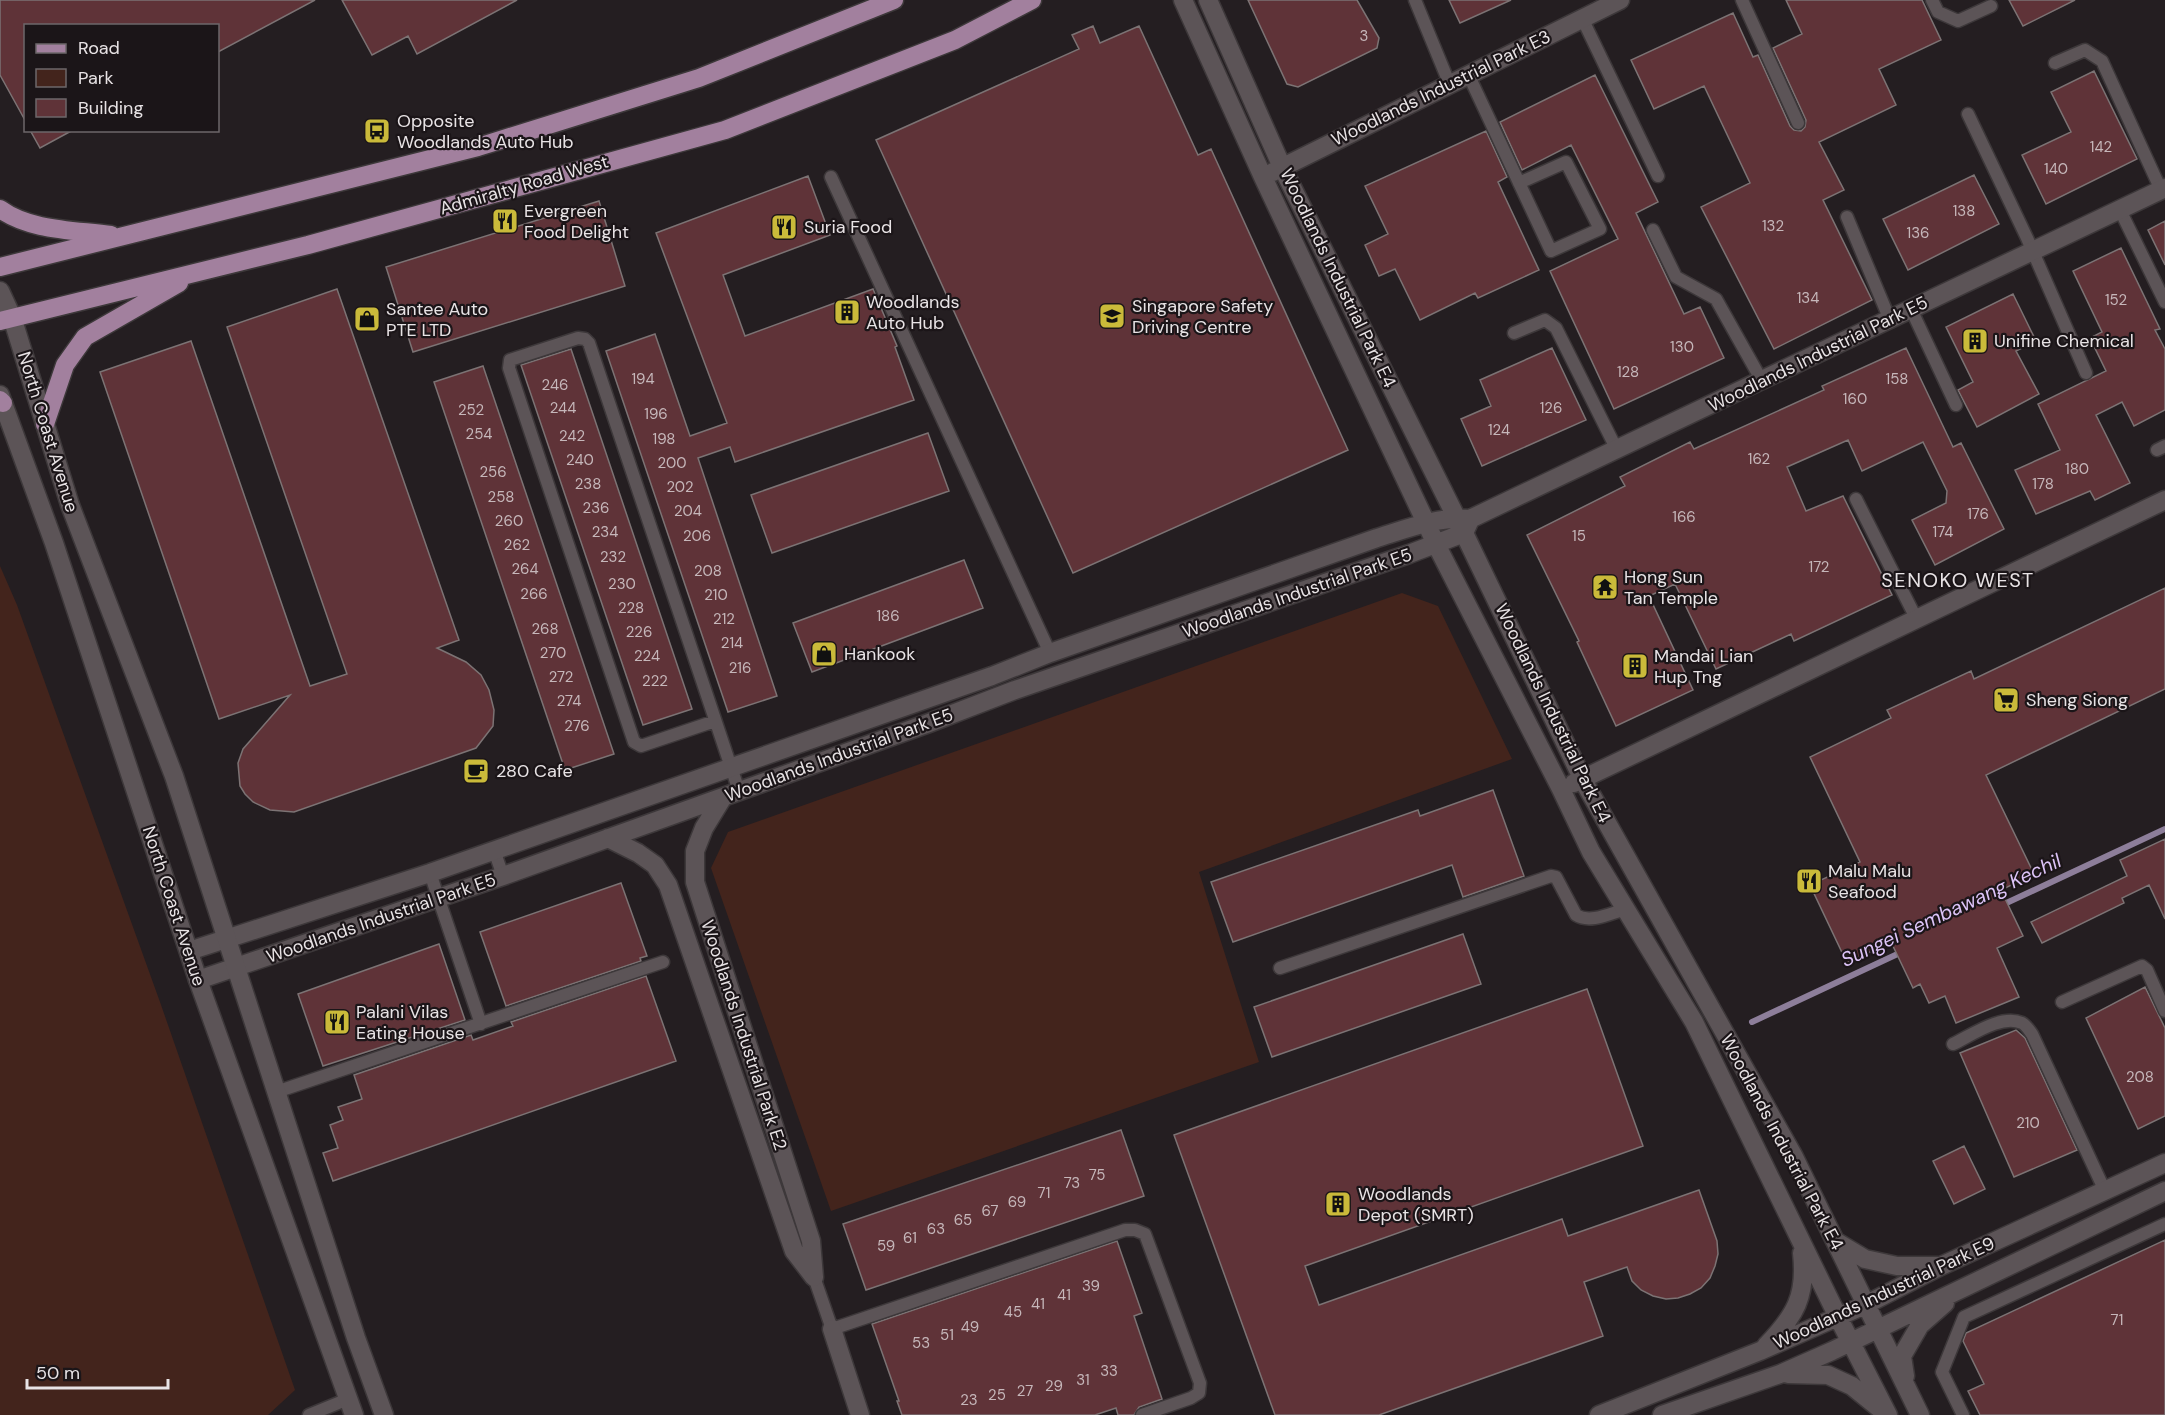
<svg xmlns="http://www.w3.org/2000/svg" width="2165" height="1415" font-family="'DM Sans',sans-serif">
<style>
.green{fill:#43241c}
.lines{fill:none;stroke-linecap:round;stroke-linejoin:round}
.stream{stroke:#8d7e9a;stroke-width:6}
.building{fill:#5f3338;stroke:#7c7374;stroke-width:1.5}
.lane-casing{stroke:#3d383a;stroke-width:15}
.street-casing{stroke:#3d383a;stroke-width:21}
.secondary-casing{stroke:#3d383a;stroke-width:21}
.primary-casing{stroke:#3d383a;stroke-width:21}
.lane{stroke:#5c5457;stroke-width:12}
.street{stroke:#5c5457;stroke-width:18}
.secondary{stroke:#5c5457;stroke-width:18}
.primary{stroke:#a2809e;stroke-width:18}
.labels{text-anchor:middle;stroke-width:4.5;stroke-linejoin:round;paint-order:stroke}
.number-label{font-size:15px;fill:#c6b7ba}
.street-label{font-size:18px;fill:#e8e3e5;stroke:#1b1518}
.poi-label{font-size:18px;fill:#e8e3e5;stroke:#1b1518;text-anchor:start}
.neighbourhood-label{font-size:20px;letter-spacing:1.5px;fill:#e8e3e5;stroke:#1b1518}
.water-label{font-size:20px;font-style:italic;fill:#dcc3f7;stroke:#1b1518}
</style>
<rect width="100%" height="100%" fill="#241e21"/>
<!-- green -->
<path class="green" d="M0,566l17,39 143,397 135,388 -27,25h-268z
M1402,593l36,13 74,153 -313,113 60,190 -428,149 -120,-343 17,-36z"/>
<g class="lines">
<!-- stream -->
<path class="stream" d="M2000,906l165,-77
M1752,1022l152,-71"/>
</g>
<!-- building -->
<path class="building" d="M0,0h315l-97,52v-26h-192v96l-26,-47z
M342,0h175l-100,54 -9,-18 -36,19z
M1248,0h109l22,38 -2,10 -79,39 -11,-3z
M1449,0h62l-51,23z
M1786,0h136l19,40 -62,29 17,36 -77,37 25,48 -21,10 49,100 -98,49 -73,-142 49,-24 -46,-97 -50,23 -23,-49 102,-47 20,44 5,-2 32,71 4,4 7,1 4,-4 1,-7 -33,-72 29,-14z
M2009,0h66l-52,26z
M1093,26l7,17 39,-17 59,129 13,-6 137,301 -275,123 -197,-433 203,-91 -7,-14z
M2094,71l43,88 -91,45 -24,-49 49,-23 -20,-40z
M1595,75l63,127 -22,11 48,101 16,-7 24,51 -110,51 -64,-138 68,-32 -47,-94 -49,25 -22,-48z
M30,130h43l-33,18z
M1486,131l21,46 -9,5 41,88 -61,28 -3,-5 -55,27 -25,-51 -16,7 -14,-31 23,-11 -23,-48z
M1974,175l25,49 -91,46 -25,-51z
M808,176l22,59 -107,40 22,61 128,-47 24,57 -2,1 19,53 -179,62 -5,-15 -32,11 79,238 -49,16 -122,-361 49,-17 35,102 37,-13 -71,-190z
M599,201l26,85 -212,66 -27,-85z
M2165,221v44l-17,-35z
M2121,248l39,81 -5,1 10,19v61l-31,16 -12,-24 -26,13 34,68 -35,17 -5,-9 -54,23 -21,-44 45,-20 -22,-46 68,-33 -16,-33 12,-6 -29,-61z
M337,289l122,351 -22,8 29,14 15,13 8,15 5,20 -1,16 -17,22 -182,64 -24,-2 -17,-8 -8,-8 -5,-8 -2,-23 5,-14 47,-54 -71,24 -119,-347 91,-31 119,345 37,-12 -120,-347z
M2013,294l23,47 -20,10 23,43 -62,33 -19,-37 15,-8 -27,-55z
M1552,348l34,72 -104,46 -21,-47 30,-13 -11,-26z
M1906,348l47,99 8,-4 43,86 -69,36 -23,-45 34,-17 1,-12 -24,-49 -61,29 -14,-31 -61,27 19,44 37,-15 49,99 -98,46 -3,-7 -75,35 -41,-85 -26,12 44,94 -77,36 -39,-84 2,-1 -52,-106 98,-49 -5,-9 70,-35 4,7 130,-59 -2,-4z
M571,349l121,360 -49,16 -122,-360z
M483,366l131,388 -49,16 -131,-388z
M928,433l21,58 -177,62 -21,-58z
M964,560l19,48 -171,64 -19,-49z
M2165,588v101l-179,86 48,99 -33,16 22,46 -26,12 22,49 -63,26 -11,-27 -16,7 -9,-19 -7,4 -22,-46 -44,21 -37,-78 50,-23 -50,-105 81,-39 -4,-8 84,-39 3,8z
M1493,790l31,86 -61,21 -11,-32 -219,77 -22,-60 207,-72 2,6z
M2165,839v80l-16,-34 -27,13 2,5 -82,40 -11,-21 96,-46 -7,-16z
M621,883l26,73 -7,2 1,3 -135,45 -26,-74z
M1463,934l18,50 -209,73 -18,-50z
M439,944l26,76 -142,46 -25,-72z
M646,976l30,85 -343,120 -10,-28 15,-5 -8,-23 13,-5 -5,-13 24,-8 -8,-24 117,-40 2,5 40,-14 -2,-4z
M2145,987l20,41v88l-27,13 -52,-111z
M1587,989l56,157 -338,120 14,39 243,-86 6,17 131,-46 18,51 1,13 -3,12 -5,12 -9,10 -11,6 -12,4 -12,1 -13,-3 -12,-6 -9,-9 -5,-14 -43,15 19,54 -224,79h-104l-101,-280z
M2016,1030l9,8 52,112 -63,27 -54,-124z
M1121,1130l23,66 -278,94 -23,-66z
M1964,1146l21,43 -31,15 -21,-43z
M2165,1240v175h-185l-12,-24 16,-7 -21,-43 3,-8z
M1117,1241l25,72 -8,3 28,83 -23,8 -5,8h-16l-2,-7 -21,7h-193l-5,-14h2l-27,-77z"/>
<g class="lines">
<defs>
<path id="lane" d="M1415,0l35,85
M1742,0l56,123
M1932,0l6,12 20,9 33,-15
M1582,18l76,158
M2055,63l30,-13 17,11 59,129
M1469,76l82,175 49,-22 -34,-67 -47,21
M1968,114l59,124 59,135
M831,177l219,476
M2120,210l45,92
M1847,217l43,103
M1653,230l23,47 40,22 46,82
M1911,309l45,96
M1514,333l31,-13 11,8 61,122
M2157,450l8,-4
M1856,499l61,121
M715,721l-74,25 -7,-4 -125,-374 1,-8 68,-22 7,1 4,4 150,448
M494,850l9,26
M430,873l51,151
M1280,968l271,-92 5,1 20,38c14,9 35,-2 50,-6
M2062,1002l80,-36 5,4 18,41
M1953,1044c19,-9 48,-30 69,-21 4,2 7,7 10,11l73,157
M276,1092l387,-130
M814,1277l18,52 293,-99h10l10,4 55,149 -1,10 -8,5 -49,17
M309,1415l39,-16
M1963,1415l-21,-43 22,-55 201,-93"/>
<path id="street" d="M1183,0l80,177 173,367 125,245 30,63 103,170 144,295 50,98
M1208,0l74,167 182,366 119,247 211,377 126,258
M1273,172l347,-172
M1574,783l591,-283
M608,838l30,15 17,12 13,20 126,366 20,26 -3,-36 -116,-359v-31l9,-23 19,-31
M189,951l241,-78 562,-197 58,-23 327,-115c29,-9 62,-22 93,-19l695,-331
M198,980l305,-104 426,-153 86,-33 394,-136 55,-21 5,-11
M1835,1241l30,18 32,7h42
M832,1329l28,86
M1766,1346c29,-30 41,-50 36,-93
M1788,1374l40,1 24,11 32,26
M1905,1376l-3,-20 11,-19 7,-12 25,-22
M1599,1415l161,-64 107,-47 74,-38 224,-103
M1662,1415l118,-41 52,-23 333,-160"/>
<path id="secondary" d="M0,291l12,26 58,188 104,271 182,562 28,77
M0,395l54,148 144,437 156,435"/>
<path id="primary" d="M0,209c30,22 75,21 111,26
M0,267l478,-120 221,-69 195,-78
M0,321l308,-76 417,-115 230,-90 77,-40
M0,400l3,3
M45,424l20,-59 20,-28 94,-54"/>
</defs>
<!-- lane casing -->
<use href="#lane" class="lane-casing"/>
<!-- street casing -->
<use href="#street" class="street-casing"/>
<!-- secondary casing -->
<use href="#secondary" class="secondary-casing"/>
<!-- primary casing -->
<use href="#primary" class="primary-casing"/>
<!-- lane -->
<use href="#lane" class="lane"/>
<!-- street -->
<use href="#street" class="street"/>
<!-- secondary -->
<use href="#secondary" class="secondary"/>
<!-- primary -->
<use href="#primary" class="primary"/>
</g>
<!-- icons -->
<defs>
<symbol id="bus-square" viewBox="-11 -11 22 22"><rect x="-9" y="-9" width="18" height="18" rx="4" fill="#caba3a" stroke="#1b1518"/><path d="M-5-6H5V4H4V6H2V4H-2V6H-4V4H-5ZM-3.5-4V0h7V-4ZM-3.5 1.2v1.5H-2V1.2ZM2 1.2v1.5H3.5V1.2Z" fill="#111"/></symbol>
<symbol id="restaurant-square" viewBox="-11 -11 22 22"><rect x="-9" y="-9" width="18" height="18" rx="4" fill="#caba3a" stroke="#1b1518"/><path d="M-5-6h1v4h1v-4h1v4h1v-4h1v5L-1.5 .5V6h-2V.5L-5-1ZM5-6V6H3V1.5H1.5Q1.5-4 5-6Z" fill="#111"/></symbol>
<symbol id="building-square" viewBox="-11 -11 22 22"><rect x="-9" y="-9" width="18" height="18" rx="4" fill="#caba3a" stroke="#1b1518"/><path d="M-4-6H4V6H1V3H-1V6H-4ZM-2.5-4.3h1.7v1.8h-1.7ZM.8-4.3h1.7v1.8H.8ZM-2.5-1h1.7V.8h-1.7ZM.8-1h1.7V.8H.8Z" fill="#111"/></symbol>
<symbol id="school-square" viewBox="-11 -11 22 22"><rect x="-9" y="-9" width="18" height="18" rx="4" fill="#caba3a" stroke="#1b1518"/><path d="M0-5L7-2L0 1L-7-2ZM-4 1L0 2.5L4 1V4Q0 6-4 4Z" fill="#111"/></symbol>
<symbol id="shop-square" viewBox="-11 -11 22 22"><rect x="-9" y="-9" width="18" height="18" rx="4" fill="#caba3a" stroke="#1b1518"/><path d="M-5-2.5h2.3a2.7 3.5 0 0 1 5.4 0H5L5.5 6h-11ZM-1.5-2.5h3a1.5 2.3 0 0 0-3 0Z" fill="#111"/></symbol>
<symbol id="temple-square" viewBox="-11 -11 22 22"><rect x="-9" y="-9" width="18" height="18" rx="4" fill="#caba3a" stroke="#1b1518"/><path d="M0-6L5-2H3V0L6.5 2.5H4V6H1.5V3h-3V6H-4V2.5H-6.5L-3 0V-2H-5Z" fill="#111"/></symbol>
<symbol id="supermarket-square" viewBox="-11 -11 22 22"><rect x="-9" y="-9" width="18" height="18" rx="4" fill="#caba3a" stroke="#1b1518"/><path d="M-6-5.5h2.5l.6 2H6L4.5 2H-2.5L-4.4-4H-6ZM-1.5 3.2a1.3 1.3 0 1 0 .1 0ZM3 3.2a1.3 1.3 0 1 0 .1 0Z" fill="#111"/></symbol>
<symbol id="cafe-square" viewBox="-11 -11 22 22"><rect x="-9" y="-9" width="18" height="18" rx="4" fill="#caba3a" stroke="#1b1518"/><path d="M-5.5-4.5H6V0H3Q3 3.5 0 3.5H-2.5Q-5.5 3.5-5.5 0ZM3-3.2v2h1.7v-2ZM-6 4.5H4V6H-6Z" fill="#111"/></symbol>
</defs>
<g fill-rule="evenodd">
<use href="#bus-square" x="362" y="116" width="30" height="30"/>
<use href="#restaurant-square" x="490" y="206" width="30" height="30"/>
<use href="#restaurant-square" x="769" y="212" width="30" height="30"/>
<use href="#building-square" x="832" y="297" width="30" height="30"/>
<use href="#school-square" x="1097" y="301" width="30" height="30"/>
<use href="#shop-square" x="352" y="304" width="30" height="30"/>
<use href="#building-square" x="1960" y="326" width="30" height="30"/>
<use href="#temple-square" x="1590" y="572" width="30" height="30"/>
<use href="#shop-square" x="809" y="639" width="30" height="30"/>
<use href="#building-square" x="1620" y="651" width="30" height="30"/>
<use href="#supermarket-square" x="1991" y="685" width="30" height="30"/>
<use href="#cafe-square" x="461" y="756" width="30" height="30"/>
<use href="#restaurant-square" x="1794" y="866" width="30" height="30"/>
<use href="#restaurant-square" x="322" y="1007" width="30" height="30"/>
<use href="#building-square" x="1323" y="1189" width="30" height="30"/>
</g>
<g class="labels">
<!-- number labels -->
<g class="number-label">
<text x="1364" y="41">3</text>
<text x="2101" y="152">142</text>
<text x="2056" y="174">140</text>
<text x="1964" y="216">138</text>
<text x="1773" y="231">132</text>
<text x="1918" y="238">136</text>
<text x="1808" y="303">134</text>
<text x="2116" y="305">152</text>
<text x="1682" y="352">130</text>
<text x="1628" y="377">128</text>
<text x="643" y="384">194</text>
<text x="1897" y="384">158</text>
<text x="555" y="390">246</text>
<text x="1855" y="404">160</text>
<text x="563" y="413">244</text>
<text x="1551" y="413">126</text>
<text x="471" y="415">252</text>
<text x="656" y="419">196</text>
<text x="1499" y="435">124</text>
<text x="479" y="439">254</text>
<text x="572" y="441">242</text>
<text x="664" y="444">198</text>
<text x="1759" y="464">162</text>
<text x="580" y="465">240</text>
<text x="672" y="468">200</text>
<text x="2077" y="474">180</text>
<text x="493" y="477">256</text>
<text x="588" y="489">238</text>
<text x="2043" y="489">178</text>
<text x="680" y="492">202</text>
<text x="501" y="502">258</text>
<text x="596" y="513">236</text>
<text x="688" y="516">204</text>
<text x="1978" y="519">176</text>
<text x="1684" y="522">166</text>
<text x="509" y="526">260</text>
<text x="605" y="537">234</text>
<text x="1943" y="537">174</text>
<text x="697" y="541">206</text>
<text x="1579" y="541">15</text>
<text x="517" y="550">262</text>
<text x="613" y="562">232</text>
<text x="1819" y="572">172</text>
<text x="525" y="574">264</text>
<text x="708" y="576">208</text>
<text x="622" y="589">230</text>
<text x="534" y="599">266</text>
<text x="716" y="600">210</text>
<text x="631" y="613">228</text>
<text x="888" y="621">186</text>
<text x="724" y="624">212</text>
<text x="545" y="634">268</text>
<text x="639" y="637">226</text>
<text x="732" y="648">214</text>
<text x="553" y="658">270</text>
<text x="647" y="661">224</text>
<text x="740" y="673">216</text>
<text x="561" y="682">272</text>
<text x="655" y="686">222</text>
<text x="569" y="706">274</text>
<text x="577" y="731">276</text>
<text x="2140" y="1082">208</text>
<text x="2028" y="1128">210</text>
<text x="1097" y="1180">75</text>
<text x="1072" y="1188">73</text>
<text x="1044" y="1198">71</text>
<text x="1017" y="1207">69</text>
<text x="990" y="1216">67</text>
<text x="963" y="1225">65</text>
<text x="936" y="1234">63</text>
<text x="910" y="1243">61</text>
<text x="886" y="1251">59</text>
<text x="1091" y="1291">39</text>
<text x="1064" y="1300">41</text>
<text x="1038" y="1309">41</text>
<text x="1013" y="1317">45</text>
<text x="2117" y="1325">71</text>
<text x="970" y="1332">49</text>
<text x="947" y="1340">51</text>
<text x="921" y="1348">53</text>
<text x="1109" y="1376">33</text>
<text x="1083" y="1385">31</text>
<text x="1054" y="1391">29</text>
<text x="1025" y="1396">27</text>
<text x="997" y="1400">25</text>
<text x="969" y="1405">23</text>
</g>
<!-- street labels -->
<g class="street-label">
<text transform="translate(1441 88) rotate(-26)" y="6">Woodlands Industrial Park E3</text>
<text transform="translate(524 185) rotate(-16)" y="6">Admiralty Road West</text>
<text transform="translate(1338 278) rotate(64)" y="6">Woodlands Industrial Park E4</text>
<text transform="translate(1818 354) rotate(-26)" y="6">Woodlands Industrial Park E5</text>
<text transform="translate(48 432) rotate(73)" y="6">North Coast Avenue</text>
<text transform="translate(1297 593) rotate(-19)" y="6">Woodlands Industrial Park E5</text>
<text transform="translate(1553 713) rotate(64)" y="6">Woodlands Industrial Park E4</text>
<text transform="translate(839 755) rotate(-20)" y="6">Woodlands Industrial Park E5</text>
<text transform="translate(174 906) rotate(72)" y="6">North Coast Avenue</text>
<text transform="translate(381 918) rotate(-19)" y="6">Woodlands Industrial Park E5</text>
<text transform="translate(744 1035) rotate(72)" y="6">Woodlands Industrial Park E2</text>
<text transform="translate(1782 1142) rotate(62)" y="6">Woodlands Industrial Park E4</text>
<text transform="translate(1884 1293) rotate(-25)" y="6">Woodlands Industrial Park E9</text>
</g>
<!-- poi labels -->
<g class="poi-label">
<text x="397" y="127">Opposite<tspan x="397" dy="21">Woodlands Auto Hub</tspan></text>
<text x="524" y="217">Evergreen<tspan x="524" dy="21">Food Delight</tspan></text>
<text x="804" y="233">Suria Food</text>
<text x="866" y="308">Woodlands<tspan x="866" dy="21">Auto Hub</tspan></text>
<text x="1132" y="312">Singapore Safety<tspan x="1132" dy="21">Driving Centre</tspan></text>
<text x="386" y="315">Santee Auto<tspan x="386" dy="21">PTE LTD</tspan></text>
<text x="1994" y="347">Unifine Chemical</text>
<text x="1624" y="583">Hong Sun<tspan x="1624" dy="21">Tan Temple</tspan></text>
<text x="844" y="660">Hankook</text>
<text x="1654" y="662">Mandai Lian<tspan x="1654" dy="21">Hup Tng</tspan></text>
<text x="2026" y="706">Sheng Siong</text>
<text x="496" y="777">280 Cafe</text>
<text x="1828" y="877">Malu Malu<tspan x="1828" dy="21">Seafood</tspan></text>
<text x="356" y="1018">Palani Vilas<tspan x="356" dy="21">Eating House</tspan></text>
<text x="1358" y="1200">Woodlands<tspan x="1358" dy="21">Depot (SMRT)</tspan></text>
</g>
<!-- neighbourhood labels -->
<g class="neighbourhood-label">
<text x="1958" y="587">SENOKO WEST</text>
</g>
<!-- water labels -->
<g class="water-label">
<text transform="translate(1951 910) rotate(-25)" y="7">Sungei Sembawang Kechil</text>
</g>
</g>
<!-- legend -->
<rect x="24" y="24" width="195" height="108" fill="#1b1518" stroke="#6d676a" stroke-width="1.5"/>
<rect x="36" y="44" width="30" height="9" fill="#a2809e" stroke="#6d676a" stroke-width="1.5"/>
<text x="78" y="54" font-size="18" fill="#e8e3e5">Road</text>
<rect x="36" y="69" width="30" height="18" fill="#43241c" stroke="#6d676a" stroke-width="1.5"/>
<text x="78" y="84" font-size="18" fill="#e8e3e5">Park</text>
<rect x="36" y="99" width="30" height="18" fill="#5f3338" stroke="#6d676a" stroke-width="1.5"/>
<text x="78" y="114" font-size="18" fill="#e8e3e5">Building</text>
<!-- scale -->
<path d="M27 1379v9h141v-9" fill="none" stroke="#e8e3e5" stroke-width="3"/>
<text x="36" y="1379" font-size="18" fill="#e8e3e5" stroke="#1b1518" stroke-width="4.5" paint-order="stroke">50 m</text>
</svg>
